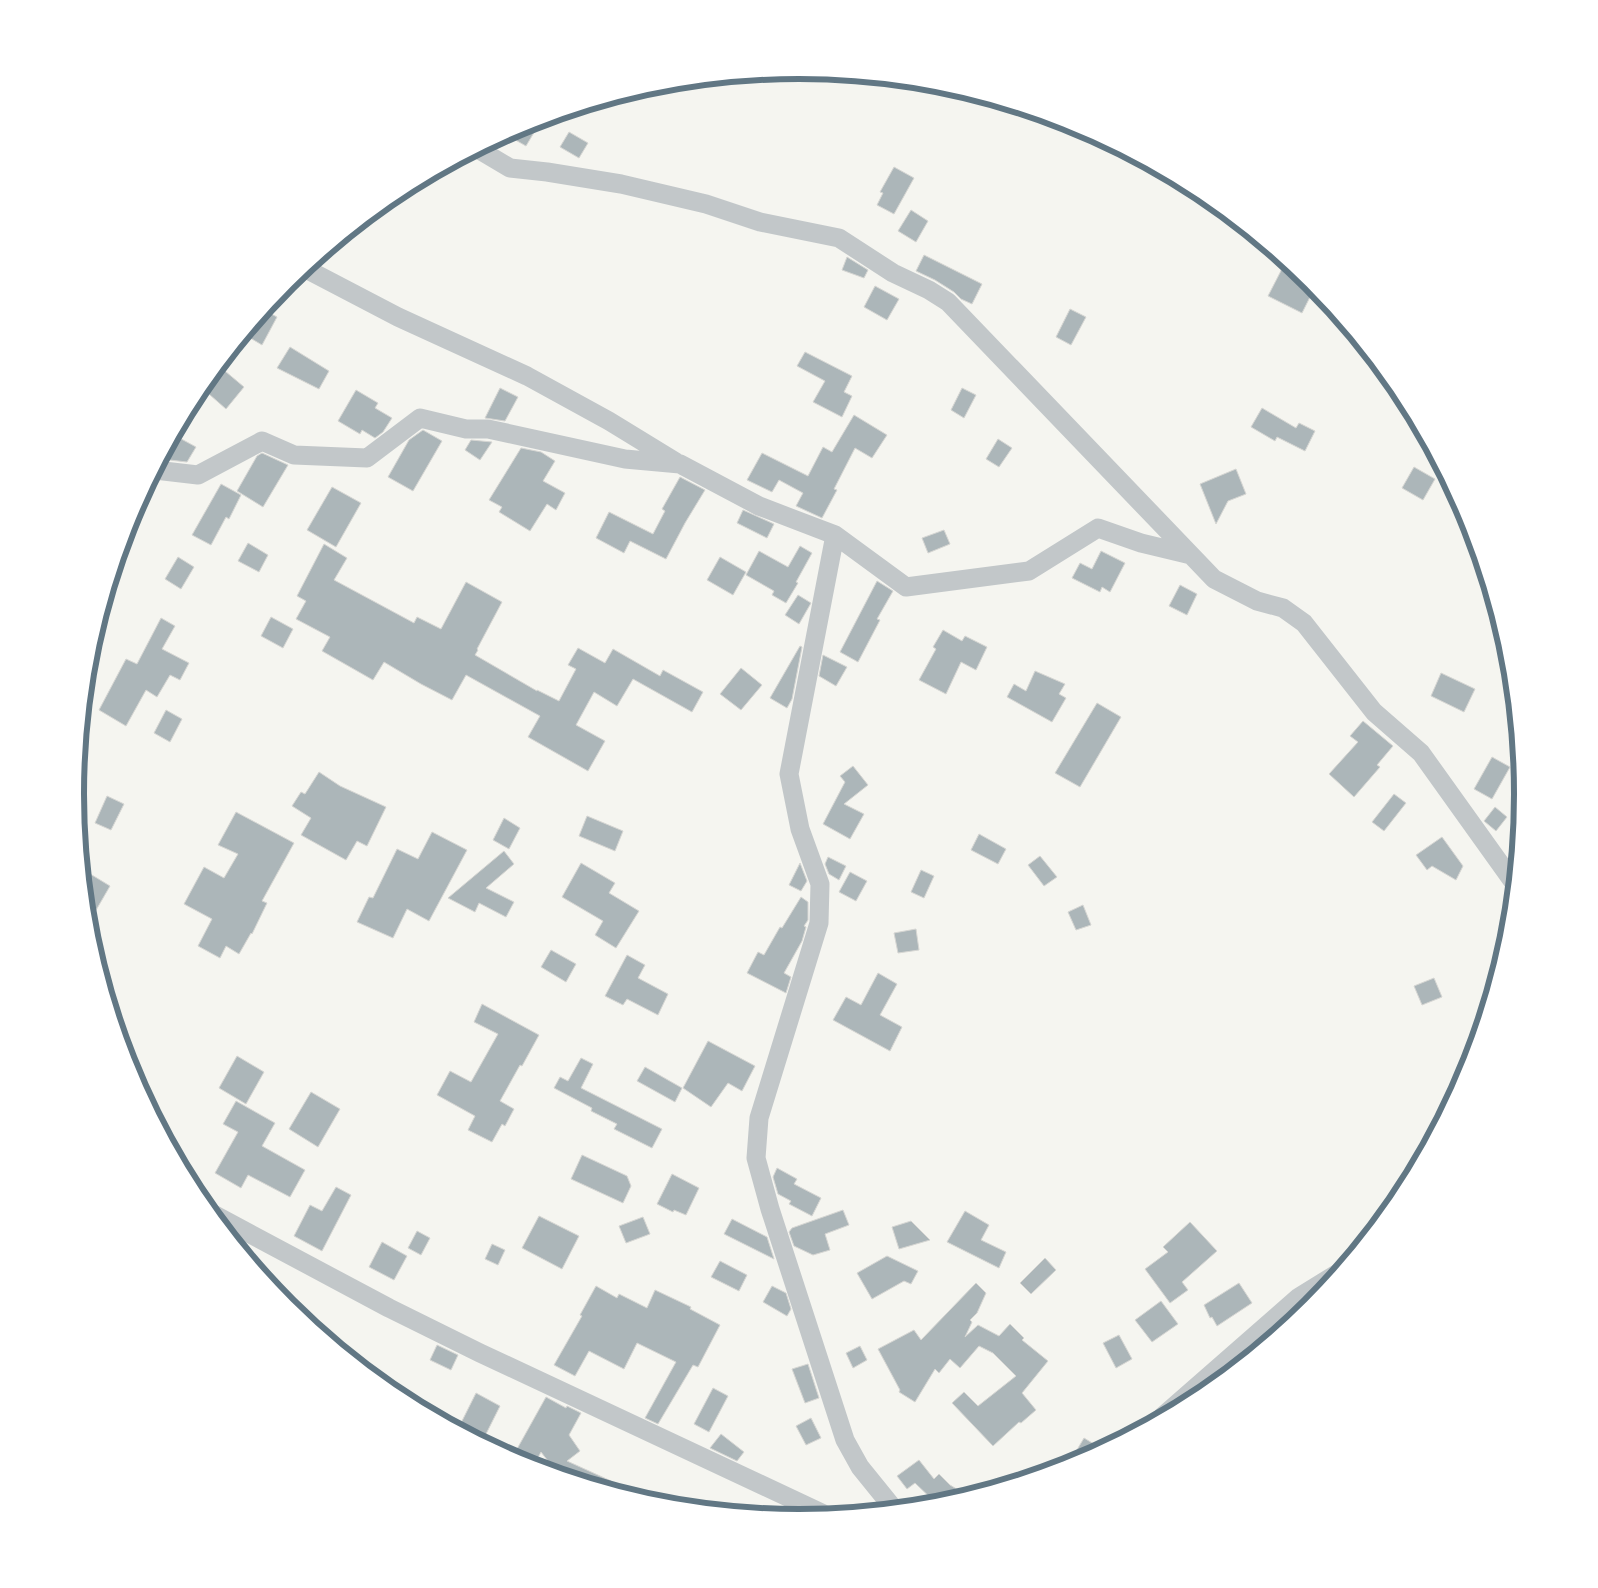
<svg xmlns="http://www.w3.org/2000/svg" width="1598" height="1588" font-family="'Fira Sans Condensed',sans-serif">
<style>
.building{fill:#acb6b9;stroke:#d6d6d3}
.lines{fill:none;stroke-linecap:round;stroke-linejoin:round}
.minor{stroke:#c2c7c9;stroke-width:19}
.rim{fill:none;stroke:#617784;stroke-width:6}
</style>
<rect width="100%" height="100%" fill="#f5f5f0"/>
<!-- building -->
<path class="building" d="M542,119l-16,27 -21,-12 17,-9z
M569,132l19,11 -9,15 -19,-11z
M894,167l20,11 -20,36 -17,-9 6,-12 -3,-1z
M911,210l17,11 -12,21 -18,-11z
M924,255l58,29 -10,20 -11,-5 -7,-7 -19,-12 -19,-9z
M847,257l21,13 -4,8 -22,-8z
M1285,263l7,4 23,20 -13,26 -34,-17z
M875,286l24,13 -12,21 -23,-13z
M1070,309l16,8 -15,28 -15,-8z
M264,310l13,7 -15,28 -15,-9 4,-7 -2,-1z
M290,347l39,24 -10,18 -42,-21z
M805,352l47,24 -8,16 8,4 -10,21 -29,-15 12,-21 -28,-15z
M219,366l25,21 -18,22 -25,-22z
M500,388l18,9 -13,24 -20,-3z
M962,388l14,7 -12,23 -13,-8z
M356,390l22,13 -3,5 17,10 -9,14 -8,6 -13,-8 -2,4 -22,-13z
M1262,408l34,20 3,-5 16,8 -10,20 -28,-14 -2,4 -24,-14z
M854,415l33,20 -15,23 -17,-10 -21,41 3,1 -15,28 -26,-12 7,-13 -24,-13 -7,12 -25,-12 15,-27 46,23 15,-29 9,5z
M423,430l19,11 -29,50 -25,-14 21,-37z
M174,435l22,12 -9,15 -26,-3z
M998,439l14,9 -13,19 -13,-8z
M471,440l21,2 -12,18 -15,-10z
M521,448l20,4 14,9 -12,20 22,12 -9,17 -9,-6 -17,27 -31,-19 3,-5 -13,-7z
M262,453l26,12 -25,42 -26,-16 20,-35z
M1414,467l21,12 -12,21 -21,-12z
M1236,469l10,25 -18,7 -12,23 -16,-40z
M680,477l25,13 -20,33 -19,36 -36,-18 -6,12 -28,-15 13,-26 44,22 12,-23 -3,-2z
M221,484l20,11 -12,24 -3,-2 -15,28 -19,-10z
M332,487l29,16 -25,44 -29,-17z
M743,510l31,14 -7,14 -30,-15z
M944,530l6,14 -22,9 -6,-15z
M248,543l20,12 -9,17 -21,-11z
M324,544l23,14 -13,22 80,43 3,-6 24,12 25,-47 36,20 -25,47 1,1 -3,5 62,36v-1l22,11 17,-32 -8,-4 10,-17 27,15 8,-14 47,27 3,-6 40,22 -11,20 -59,-33 -16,27 -23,-14 -18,33 29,16 -17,30 -60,-34 12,-21 -74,-41 -14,25 -31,-16 -37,-22 -11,18 -51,-29 8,-14 -34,-18 10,-18 -9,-5z
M800,546l12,7 -16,29 2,1 -12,20 -14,-8 2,-4 -28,-16 13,-24 29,16z
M1101,551l24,12 -15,29 -8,-5 -2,5 -28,-14 8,-15 12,6z
M178,557l16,10 -13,22 -16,-10z
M720,557l26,15 -13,23 -26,-15z
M877,581l16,10 -16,28 3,1 -22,42 -18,-10z
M1180,585l17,9 -10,21 -18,-9z
M798,595l13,8 -12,21 -14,-9z
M271,617l22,12 -10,19 -22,-12z
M161,618l14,8 -13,23 27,14 -9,17 -10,-5 -13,22 -11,-7 -20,36 -27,-16 27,-51 11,5z
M943,630l19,11 3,-5 22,11 -11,23 -15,-8 -15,32 -27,-14 17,-31 -3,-2z
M800,646l2,1 -10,52 -5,9 -17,-10z
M823,655l24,12 -11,19 -17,-10z
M741,668l21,17 -21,25 -21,-16z
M1035,671l30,13 -6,10 7,4 -14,24 -45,-25 7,-13 12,7z
M1441,673l34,16 -11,23 -33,-16z
M1097,703l24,14 -41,70 -25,-14z
M166,710l16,9 -12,23 -16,-9z
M1363,721l30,25 -16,19 3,2 -26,30 -25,-23 29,-32 -8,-6z
M1492,757l18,10 -18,32 -18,-10z
M853,766l15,19 -24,19 20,10 -14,25 -27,-15 22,-42 -5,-6z
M319,772l21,14 46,21 -19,39 -10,-5 -11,19 -45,-25 10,-17 -19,-12 9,-14 4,2z
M1394,794l12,9 -22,28 -12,-9z
M107,796l17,8 -13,26 -16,-7z
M1495,807l12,10 -11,14 -12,-10z
M236,812l58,31 -32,58 5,2 -15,31 -1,-1 -12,21 -13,-8 -6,12 -22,-12 14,-27 -28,-15 20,-37 20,11 14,-24 -20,-9z
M587,816l36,15 -8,20 -36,-15z
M504,818l16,10 -11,21 -16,-9z
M432,832l35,18 -38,71 -22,-12 -14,29 -36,-16 12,-25 4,1 24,-49 21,10z
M979,834l27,15 -8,15 -27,-14z
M1442,837l21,29 -7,14 -24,-14 -5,4 -11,-15z
M504,851l10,13 -28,24 28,14 -8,15 -27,-14 -4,9 -27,-14z
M1040,856l17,21 -13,9 -16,-21z
M828,857l18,9 -7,14 -10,-6 -4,-10z
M581,863l34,20 -6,10 30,18 -23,37 -21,-13 8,-14 -41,-24z
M800,863l7,18 -6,10 -12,-6z
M82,869l28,17 -22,38 -1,-3z
M921,870l13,6 -10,22 -13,-6z
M850,872l17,9 -11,20 -17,-9z
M801,897l7,5v18l-4,6 2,1 -4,14 -18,32 7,4 -5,16 -39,-20 11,-21 6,3 16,-28 2,1z
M1083,905l8,20 -15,5 -8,-18z
M916,929l3,21 -21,3 -4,-20z
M551,950l25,14 -10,18 -25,-15z
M627,955l18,10 -7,13 30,16 -10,21 -31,-16 -4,6 -18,-9z
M878,973l19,11 -17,31 22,12 -12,24 -57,-31 13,-23 15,8z
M1434,978l8,19 -20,8 -8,-19z
M482,1004l57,31 -17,31 -2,-1 -20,36 14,8 -9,17 -3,-2 -10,18 -24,-12 7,-14 -38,-21 13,-24 21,11 27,-48 -24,-12z
M708,1041l47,25 -13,25 -14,-8 -17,24 -28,-19z
M237,1056l27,16 -18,32 -27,-16z
M581,1058l12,6 -12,24 81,41 -10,19 -38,-19 3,-5 -26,-13 1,-3 -38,-20 6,-11 8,4z
M645,1067l37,21 -7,14 -38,-21z
M311,1092l29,17 -22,38 -29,-18z
M236,1101l39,22 -13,23 43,24 -15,27 -42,-22 -7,13 -26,-15 23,-41 -15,-8z
M582,1155l45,21 4,10 -8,17 -52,-24z
M777,1168l20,11 -3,5 27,14 -9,18 -23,-12 2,-3 -13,-7 -5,-17z
M672,1174l27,14 -13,27 -12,-5 -1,2 -16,-8z
M336,1187l15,8 -29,56 -28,-15 16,-31 12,6z
M843,1210l6,15 -24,9 5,16 -17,5 -19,-9 -5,-14 3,-4z
M965,1211l24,14 -8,15 25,12 -7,16 -52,-26z
M539,1216l40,20 -17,33 -40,-21z
M643,1217l7,17 -24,9 -7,-17z
M732,1219l35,18 7,22 -50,-25z
M911,1221l19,19 -31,9 -7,-22z
M1190,1222l27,29 -35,31 6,8 -18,13 -25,-34 23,-17 -5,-5z
M417,1231l13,7 -9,17 -13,-7z
M382,1242l25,14 -13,24 -25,-13z
M492,1244l13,6 -7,15 -13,-6z
M887,1256l31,15 -7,13 -7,-3 -32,18 -15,-26z
M1045,1258l11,12 -25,24 -11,-11z
M720,1261l27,14 -8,16 -28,-14z
M976,1283l10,10 -9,20 -7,7 2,2 -7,15 13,-12 21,11 11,-12 14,14 -2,2 26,21 -26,32 14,17 -15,13 -2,-1 -26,24 -41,-43 12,-11 14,14 38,-30 -23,-23 -14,-7 -19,22 -10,-9 -11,14 -4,-4 -20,33 -16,-10 1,-2 -22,-41 36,-19 7,10z
M1239,1283l13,20 -35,23 -5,-9 -2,1 -6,-13z
M596,1286l21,12 2,-4 28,14 8,-18 36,17 -1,2 30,16 -22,42 -5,-2 -35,59 -13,-6 31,-56 -39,-19 -13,26 -35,-18 -14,25 -21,-11 28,-49 -2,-1z
M772,1286l14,7 5,16 -4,7 -24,-14z
M1161,1301l17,23 -26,18 -17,-22z
M1119,1335l13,24 -16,9 -13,-25z
M437,1345l21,10 -7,15 -21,-10z
M860,1346l7,14 -14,8 -7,-15z
M808,1364l11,34 -14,5 -13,-34z
M713,1388l15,8 -19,36 -15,-8z
M476,1393l24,13 -15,30 -24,-13z
M546,1397l20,11 1,-2 14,7 -12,22 11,16 -13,10 44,20 -3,8 -50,-15 -17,-22 -6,11 -3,-2 -3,4 -17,-7z
M811,1418l10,20 -15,7 -10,-19z
M721,1434l23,18 -7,9 -27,-13z
M1084,1438l18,11 -26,14 -8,2z
M919,1460l15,19 5,-5 11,11 18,11 -31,8 -22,-21 -8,6 -10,-13z"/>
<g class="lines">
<!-- minor -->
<path class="minor" d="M478,149l32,19 37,4 74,12 85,20 54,18 79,16 54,35 36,17 19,12 243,253
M302,269l6,1 90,47 129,59 82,45 67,41
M155,470l43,5 64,-34 32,14 73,3 53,-40 46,11h22l137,30 55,5 79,42 76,29 71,52 123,-16 69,-43 43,15 50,12 23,24 43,22 26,7 21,15 70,89 47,41 93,130
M835,535l-46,239 11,55 20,55 -1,39 -60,195 -3,40 14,51 75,231 15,27 34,42
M211,1213l178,95 91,45 346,162
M1162,1417l137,-120 39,-24"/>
</g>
<!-- crop -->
<path d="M0 0H1598V1588H0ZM84 794a715 715 0 1 1 1430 0a715 715 0 1 1-1430 0Z" fill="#fff" fill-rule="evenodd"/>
<path class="rim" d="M84 794a715 715 0 1 1 1430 0a715 715 0 1 1-1430 0Z"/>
</svg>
